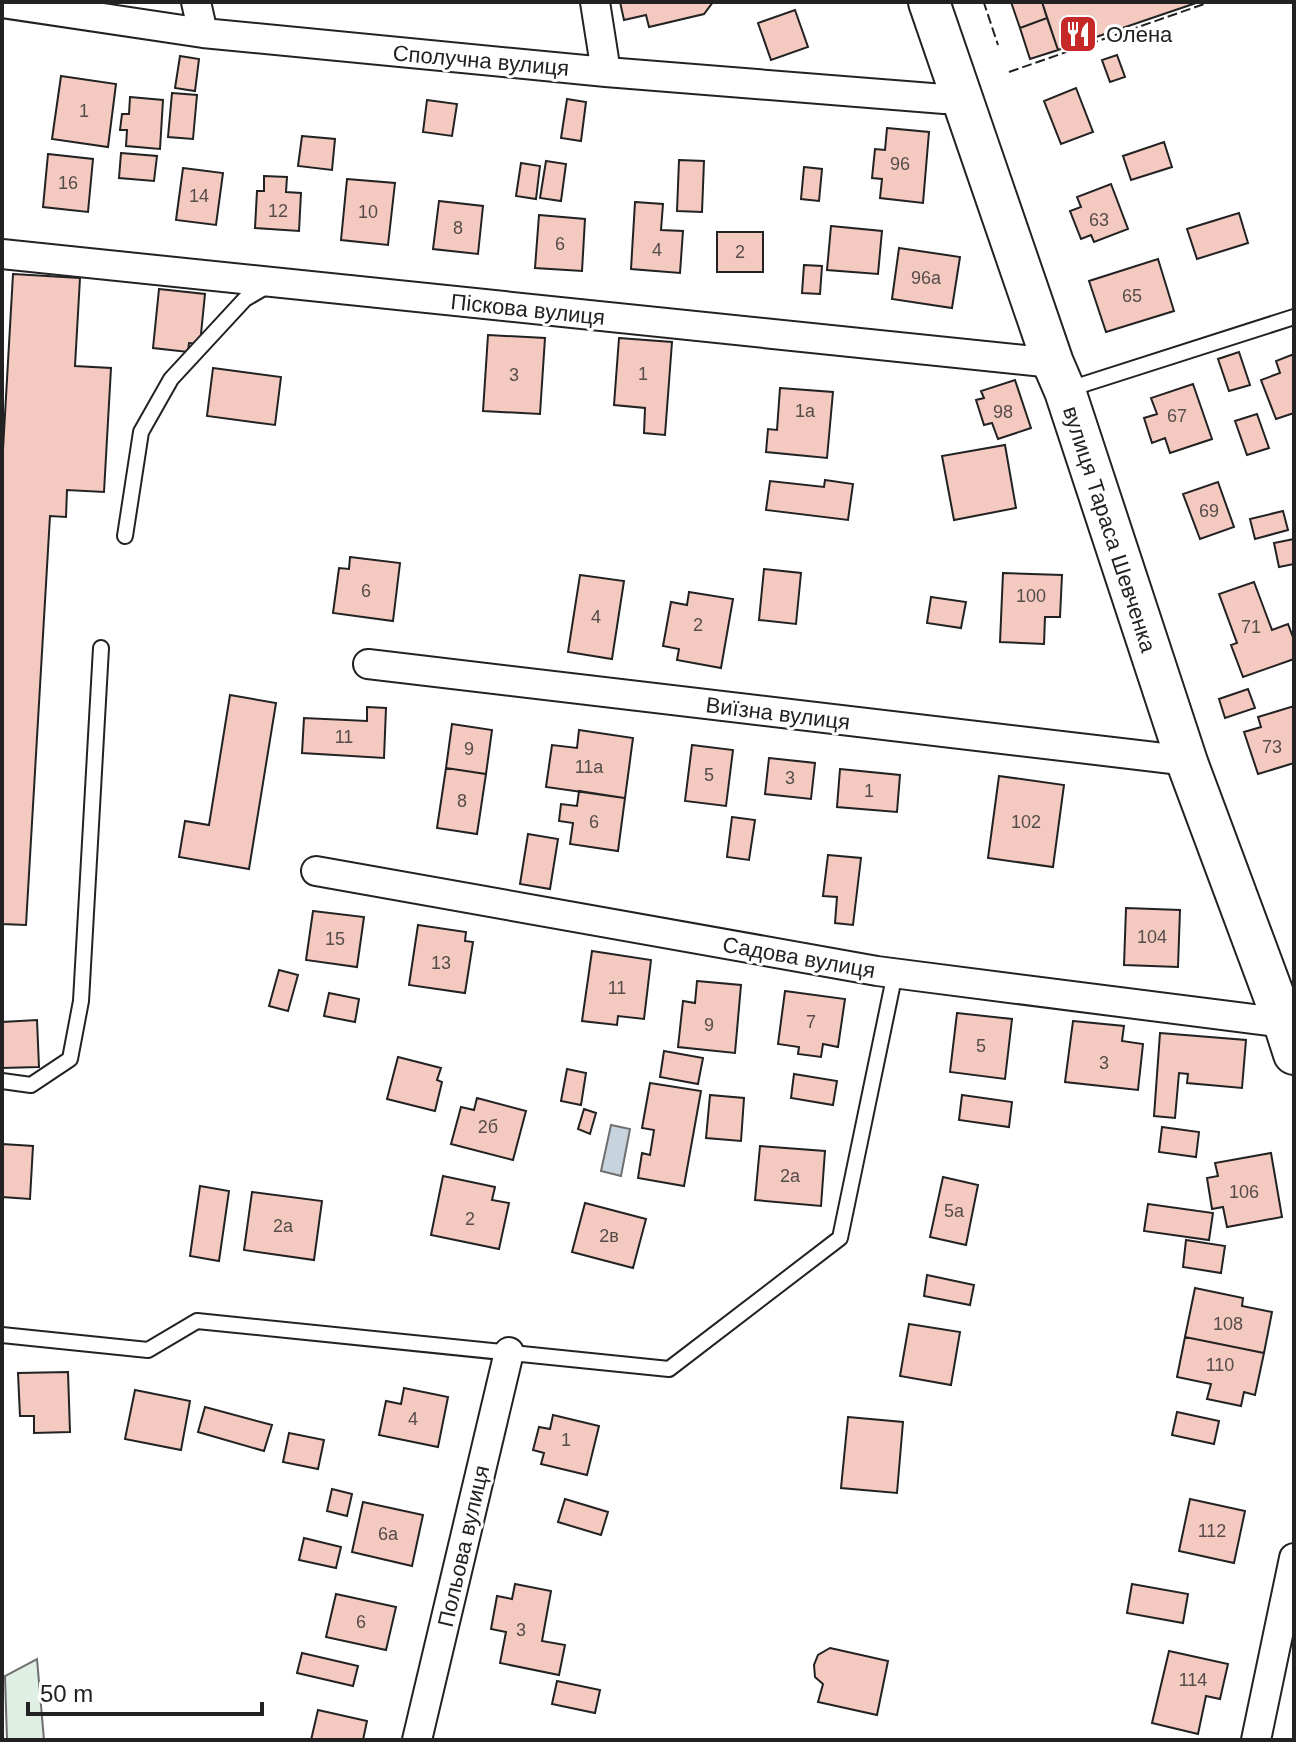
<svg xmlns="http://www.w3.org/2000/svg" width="1296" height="1742" font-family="Arial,sans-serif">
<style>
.green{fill:#e0efe3;stroke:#6f6f6f;stroke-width:2}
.water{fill:#c7d3dd;stroke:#6f6f6f;stroke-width:2}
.building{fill:#f3c9c0;stroke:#222;stroke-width:2}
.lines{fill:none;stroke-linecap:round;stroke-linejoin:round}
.lane-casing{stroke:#222;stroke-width:18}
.street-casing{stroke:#222;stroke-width:32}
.secondary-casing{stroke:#222;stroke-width:44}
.lane{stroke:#fff;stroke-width:14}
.street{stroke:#fff;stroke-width:28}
.secondary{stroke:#fff;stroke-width:40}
.fence{stroke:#222;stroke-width:2;stroke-dasharray:10 4;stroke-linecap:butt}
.labels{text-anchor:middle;stroke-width:6;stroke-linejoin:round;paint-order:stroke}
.number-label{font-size:18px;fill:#564c4a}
.poi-label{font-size:22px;fill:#222;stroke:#fff;text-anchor:start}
.street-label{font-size:22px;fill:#222;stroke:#fff}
</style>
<rect width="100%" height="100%" fill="#fff"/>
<!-- green -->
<path class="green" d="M37,1659l7,81h-37l-2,-64z"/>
<!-- water -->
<path class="water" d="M611,1125l19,4 -9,47 -20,-5z"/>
<!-- building -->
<path class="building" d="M620,2h93l-9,12 -55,13 -3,-12 -22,5z
M1011,2h31l5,16 -27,10z
M1042,2h157l-141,48z
M795,10l13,37 -37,13 -13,-37z
M1047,18l11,32 -28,9 -10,-31z
M1117,55l8,22 -15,5 -8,-22z
M180,56l19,3 -4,32 -20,-3z
M61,76l55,8 -8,63 -56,-8z
M1076,88l17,44 -32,12 -17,-43z
M172,93l25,2 -4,44 -25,-2z
M130,97l33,3 -3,49 -34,-3 1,-16h-7l2,-16h7z
M567,99l19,3 -5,39 -20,-3z
M427,100l30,4 -5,32 -29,-4z
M887,128l42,4 -6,71 -43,-5 2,-19 -10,-1 3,-29 10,1z
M302,136l33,3 -3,31 -34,-4z
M1164,142l8,25 -41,13 -8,-24z
M121,153l36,3 -3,25 -35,-3z
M48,154l45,5 -5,53 -45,-5z
M679,160l25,1 -2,51 -25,-1z
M546,161l20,3 -5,37 -21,-3z
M521,163l19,3 -4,33 -20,-3z
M804,167l18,2 -3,32 -18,-2z
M183,168l40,5 -7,52 -40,-5z
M264,176l23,1 -1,15 15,1 -2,38 -44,-3 2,-37h7z
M347,179l48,4 -7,62 -47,-5z
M1111,184l17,45 -34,13 -3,-7 -10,4 -11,-28 11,-4 -4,-10z
M439,201l44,5 -5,48 -45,-5z
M635,202l28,2 -2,26 22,1 -3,42 -49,-4z
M1239,213l9,30 -51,16 -10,-30z
M539,215l46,4 -3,52 -47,-3z
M831,226l51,5 -4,43 -51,-4z
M717,232h46v40h-46z
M899,248l61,9 -8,51 -60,-9z
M1158,259l16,52 -68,21 -17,-51z
M804,265l18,1 -2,28 -18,-1z
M13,274l67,4 -5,88 36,2 -7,124 -37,-2 -1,27 -16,-1 -24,409 -24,-1v-457z
M159,289l46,5 -5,50 -11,-1 -1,9 -35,-4z
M488,335l57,3 -5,76 -57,-3z
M619,338l53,4 -7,93 -21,-2 1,-25 -31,-3z
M1239,352l11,33 -21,6 -11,-32z
M1294,354v59l-18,6 -15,-39 19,-7 -4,-12z
M213,368l68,9 -6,48 -68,-9z
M1015,380l16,48 -33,11 -6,-16 -8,2 -8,-25 8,-2 -3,-7z
M1193,384l19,55 -42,14 -5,-15 -13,5 -8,-25 13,-4 -6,-16z
M780,388l53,4 -6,66 -61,-6 2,-23 9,1z
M1257,414l12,34 -22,7 -12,-34z
M1005,445l11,63 -62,12 -12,-64z
M825,480l28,4 -5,36 -82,-10 4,-29 54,6z
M1218,482l16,45 -34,12 -17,-45z
M1283,511l5,19 -33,9 -5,-20z
M1294,539v25l-15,3 -5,-24z
M350,557l50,6 -7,58 -60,-8 6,-45 10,1z
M764,569l37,4 -5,51 -37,-4z
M1003,573l59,2 -2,42h-15l-1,27 -44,-2z
M580,575l44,6 -12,78 -44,-7z
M1254,582l18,48 16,-6 6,16v19l-51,18 -12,-32 6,-2 -18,-49z
M689,592l44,7 -12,69 -44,-8 2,-11 -16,-3 8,-44 16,3z
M931,597l35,5 -5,26 -34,-5z
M1248,689l7,19 -30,10 -6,-19z
M230,695l46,8 -27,166 -70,-12 6,-36 24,4z
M1294,706v57l-36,11 -14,-42 17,-5 -3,-10z
M367,707l19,1 -2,50 -82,-5 2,-35 63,3z
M452,724l40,6 -6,44 -40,-6z
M579,730l54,8 -8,60 -79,-11 6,-42 25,3z
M692,745l41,5 -7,56 -41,-5z
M769,758l46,5 -4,36 -46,-5z
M446,768l40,6 -9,60 -40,-6z
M840,769l60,6 -3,37 -60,-5z
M999,776l65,9 -11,82 -65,-9z
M579,791l46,7 -7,53 -48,-7 3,-21 -14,-2 2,-17 16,2z
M732,817l23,3 -6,40 -22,-3z
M528,834l30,5 -8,50 -30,-5z
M828,855l33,3 -8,67 -18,-2 2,-26 -14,-1z
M1126,908l54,2 -2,57 -54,-2z
M313,911l51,6 -7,50 -51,-7z
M418,925l48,7 -1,9 8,1 -8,51 -56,-8z
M592,951l59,9 -7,59 -26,-3 -1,9 -35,-4z
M279,970l19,5 -10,36 -19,-5z
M697,981l44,4 -6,68 -57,-6 5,-46 12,2z
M785,991l60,8 -7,48 -15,-3 -2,13 -23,-3 1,-7 -21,-3z
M329,993l30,6 -4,23 -31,-6z
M957,1013l55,6 -7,60 -55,-7z
M37,1020l2,47 -37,1v-46z
M1073,1021l51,5 -2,15 21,3 -5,46 -73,-8z
M1160,1033l86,7 -4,48 -55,-5 1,-9 -9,-1 -4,45 -21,-2z
M664,1051l39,7 -5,26 -38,-7z
M398,1057l43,11 -4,12 5,2 -7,29 -48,-12z
M567,1069l19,4 -5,32 -20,-4z
M794,1074l43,7 -4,24 -42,-7z
M650,1083l51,8 -17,95 -46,-8 4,-25 8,2 4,-25 -12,-2z
M710,1095l34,3 -3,43 -35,-3z
M962,1095l50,7 -3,25 -50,-7z
M477,1098l49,13 -13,49 -62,-16 10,-37 13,3z
M584,1109l12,4 -6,21 -12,-5z
M1162,1127l37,5 -3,25 -37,-5z
M2,1144l31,2 -3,53 -28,-2z
M760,1146l65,5 -4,55 -66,-6z
M1271,1153l11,64 -55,10 -4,-20 -11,2 -5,-31 11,-2 -3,-13z
M443,1176l52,11 -3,13 17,3 -10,46 -68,-14z
M943,1177l35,8 -12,60 -36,-8z
M200,1186l29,5 -10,70 -29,-5z
M252,1192l70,9 -8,59 -70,-10z
M585,1203l61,16 -13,49 -61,-16z
M1148,1204l65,9 -4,27 -65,-9z
M1186,1240l39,6 -4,27 -38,-6z
M927,1275l47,10 -4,20 -46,-9z
M1195,1288l48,10 -1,8 30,6 -8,41 -79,-16z
M909,1324l51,8 -9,53 -51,-9z
M1185,1337l79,16 -9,42 -11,-3 -3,14 -34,-7 4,-15 -34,-7z
M68,1372l2,60 -36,1v-17h-14l-2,-43z
M404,1388l44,9 -10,50 -59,-12 7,-34 15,3z
M135,1390l55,11 -9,49 -56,-11z
M205,1407l67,18 -8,26 -66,-19z
M1177,1412l42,9 -5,23 -42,-9z
M553,1415l46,11 -12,49 -46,-11 3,-11 -11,-3 6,-23 11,2z
M848,1417l55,5 -6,71 -56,-5z
M289,1433l35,7 -6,29 -35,-7z
M332,1489l20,5 -5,22 -20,-5z
M565,1499l43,13 -7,23 -43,-13z
M1190,1499l55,12 -11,52 -55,-12z
M363,1502l60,13 -11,51 -60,-14z
M304,1538l37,9 -5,21 -37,-8z
M515,1584l36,7 -9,50 23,4 -6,30 -59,-12 6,-31 -15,-3 6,-33 15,3z
M1132,1584l56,10 -5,29 -56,-10z
M336,1594l60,13 -10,43 -60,-13z
M830,1648l58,13 -11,54 -59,-13 5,-18 -8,-7 -1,-12 4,-10z
M1169,1651l59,13 -8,35 -14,-3 -8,38 -46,-11z
M302,1653l56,13 -5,20 -56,-13z
M557,1681l43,9 -5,23 -43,-9z
M318,1710l49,11 -4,19h-52z"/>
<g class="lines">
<defs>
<path id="lane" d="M1066,390l228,-73
M125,536l16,-104 30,-53 74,-80 24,-14
M2,1081l29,4 39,-26 11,-58 20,-353
M2,1335l146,15 49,-29 472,48 171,-131 55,-265"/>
<path id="street" d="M196,2l7,31
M595,2l11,70
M2,3l201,30 403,39 338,27 18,-2
M2,254l1051,109
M368,664l804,95 16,6
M316,871l561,100 407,52
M417,1740l92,-388
M1256,1740l38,-182"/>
<path id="secondary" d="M929,2l124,361 12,28 123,374 96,258 10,31"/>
</defs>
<!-- lane casing -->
<use href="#lane" class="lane-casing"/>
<!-- street casing -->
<use href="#street" class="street-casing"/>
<!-- secondary casing -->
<use href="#secondary" class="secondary-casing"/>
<!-- lane -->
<use href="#lane" class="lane"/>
<!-- street -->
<use href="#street" class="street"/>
<!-- secondary -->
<use href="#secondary" class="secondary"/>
<!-- fence -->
<path class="fence" d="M986,2l-2,1 14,42
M1009,72l201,-70"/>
</g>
<!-- icons -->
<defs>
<symbol id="restaurant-square" viewBox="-11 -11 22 22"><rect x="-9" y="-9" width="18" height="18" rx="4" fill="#c62828" stroke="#fff"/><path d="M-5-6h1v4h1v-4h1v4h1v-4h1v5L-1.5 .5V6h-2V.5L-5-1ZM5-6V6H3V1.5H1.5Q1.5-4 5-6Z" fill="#fff"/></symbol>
</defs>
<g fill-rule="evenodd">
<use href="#restaurant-square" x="1056" y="12" width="44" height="44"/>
</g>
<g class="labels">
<!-- number labels -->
<g class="number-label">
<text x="84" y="117">1</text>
<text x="900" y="170">96</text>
<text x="68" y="189">16</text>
<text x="199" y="202">14</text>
<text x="278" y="217">12</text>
<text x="368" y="218">10</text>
<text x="1099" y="226">63</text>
<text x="458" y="234">8</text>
<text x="560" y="250">6</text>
<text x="657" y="256">4</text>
<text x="740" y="258">2</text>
<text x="926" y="284">96а</text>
<text x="1132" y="302">65</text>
<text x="643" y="380">1</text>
<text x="514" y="381">3</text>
<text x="805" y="417">1а</text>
<text x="1003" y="418">98</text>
<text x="1177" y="422">67</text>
<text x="1209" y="517">69</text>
<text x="366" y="597">6</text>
<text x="1031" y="602">100</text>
<text x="596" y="623">4</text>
<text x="698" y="631">2</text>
<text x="1251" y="633">71</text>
<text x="344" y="743">11</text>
<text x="1272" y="753">73</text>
<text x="469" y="755">9</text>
<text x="589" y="773">11а</text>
<text x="709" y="781">5</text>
<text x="790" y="784">3</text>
<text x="869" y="797">1</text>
<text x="462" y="807">8</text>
<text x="594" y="828">6</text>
<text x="1026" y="828">102</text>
<text x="1152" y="943">104</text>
<text x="335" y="945">15</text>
<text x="441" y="969">13</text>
<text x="617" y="994">11</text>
<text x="811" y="1028">7</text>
<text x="709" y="1031">9</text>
<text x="981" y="1052">5</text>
<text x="1104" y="1069">3</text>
<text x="488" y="1133">2б</text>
<text x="790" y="1182">2а</text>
<text x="1244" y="1198">106</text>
<text x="954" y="1217">5а</text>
<text x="470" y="1225">2</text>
<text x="283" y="1232">2а</text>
<text x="609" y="1242">2в</text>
<text x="1228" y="1330">108</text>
<text x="1220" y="1371">110</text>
<text x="413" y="1425">4</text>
<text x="566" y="1446">1</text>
<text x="1212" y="1537">112</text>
<text x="388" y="1540">6а</text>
<text x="361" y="1628">6</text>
<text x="521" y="1636">3</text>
<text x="1193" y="1686">114</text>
</g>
<!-- poi labels -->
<g class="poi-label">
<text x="1106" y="42">Олена</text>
</g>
<!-- street labels -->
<g class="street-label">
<text transform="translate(481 60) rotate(5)" y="8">Сполучна вулиця</text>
<text transform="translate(528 309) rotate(6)" y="8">Піскова вулиця</text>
<text transform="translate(1110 529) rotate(72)" y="8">вулиця Тараса Шевченка</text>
<text transform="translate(778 713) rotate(7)" y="8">Виїзна вулиця</text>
<text transform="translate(799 957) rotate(10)" y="8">Садова вулиця</text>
<text transform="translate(463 1546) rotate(-77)" y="8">Польова вулиця</text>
</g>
</g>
<!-- border -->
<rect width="1296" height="1742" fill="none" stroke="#222222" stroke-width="8"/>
<!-- scale -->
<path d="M28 1702v12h234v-12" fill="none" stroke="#222222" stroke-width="4"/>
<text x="40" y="1702" font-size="24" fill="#222222" stroke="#ffffff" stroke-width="6" paint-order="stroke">50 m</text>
</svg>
